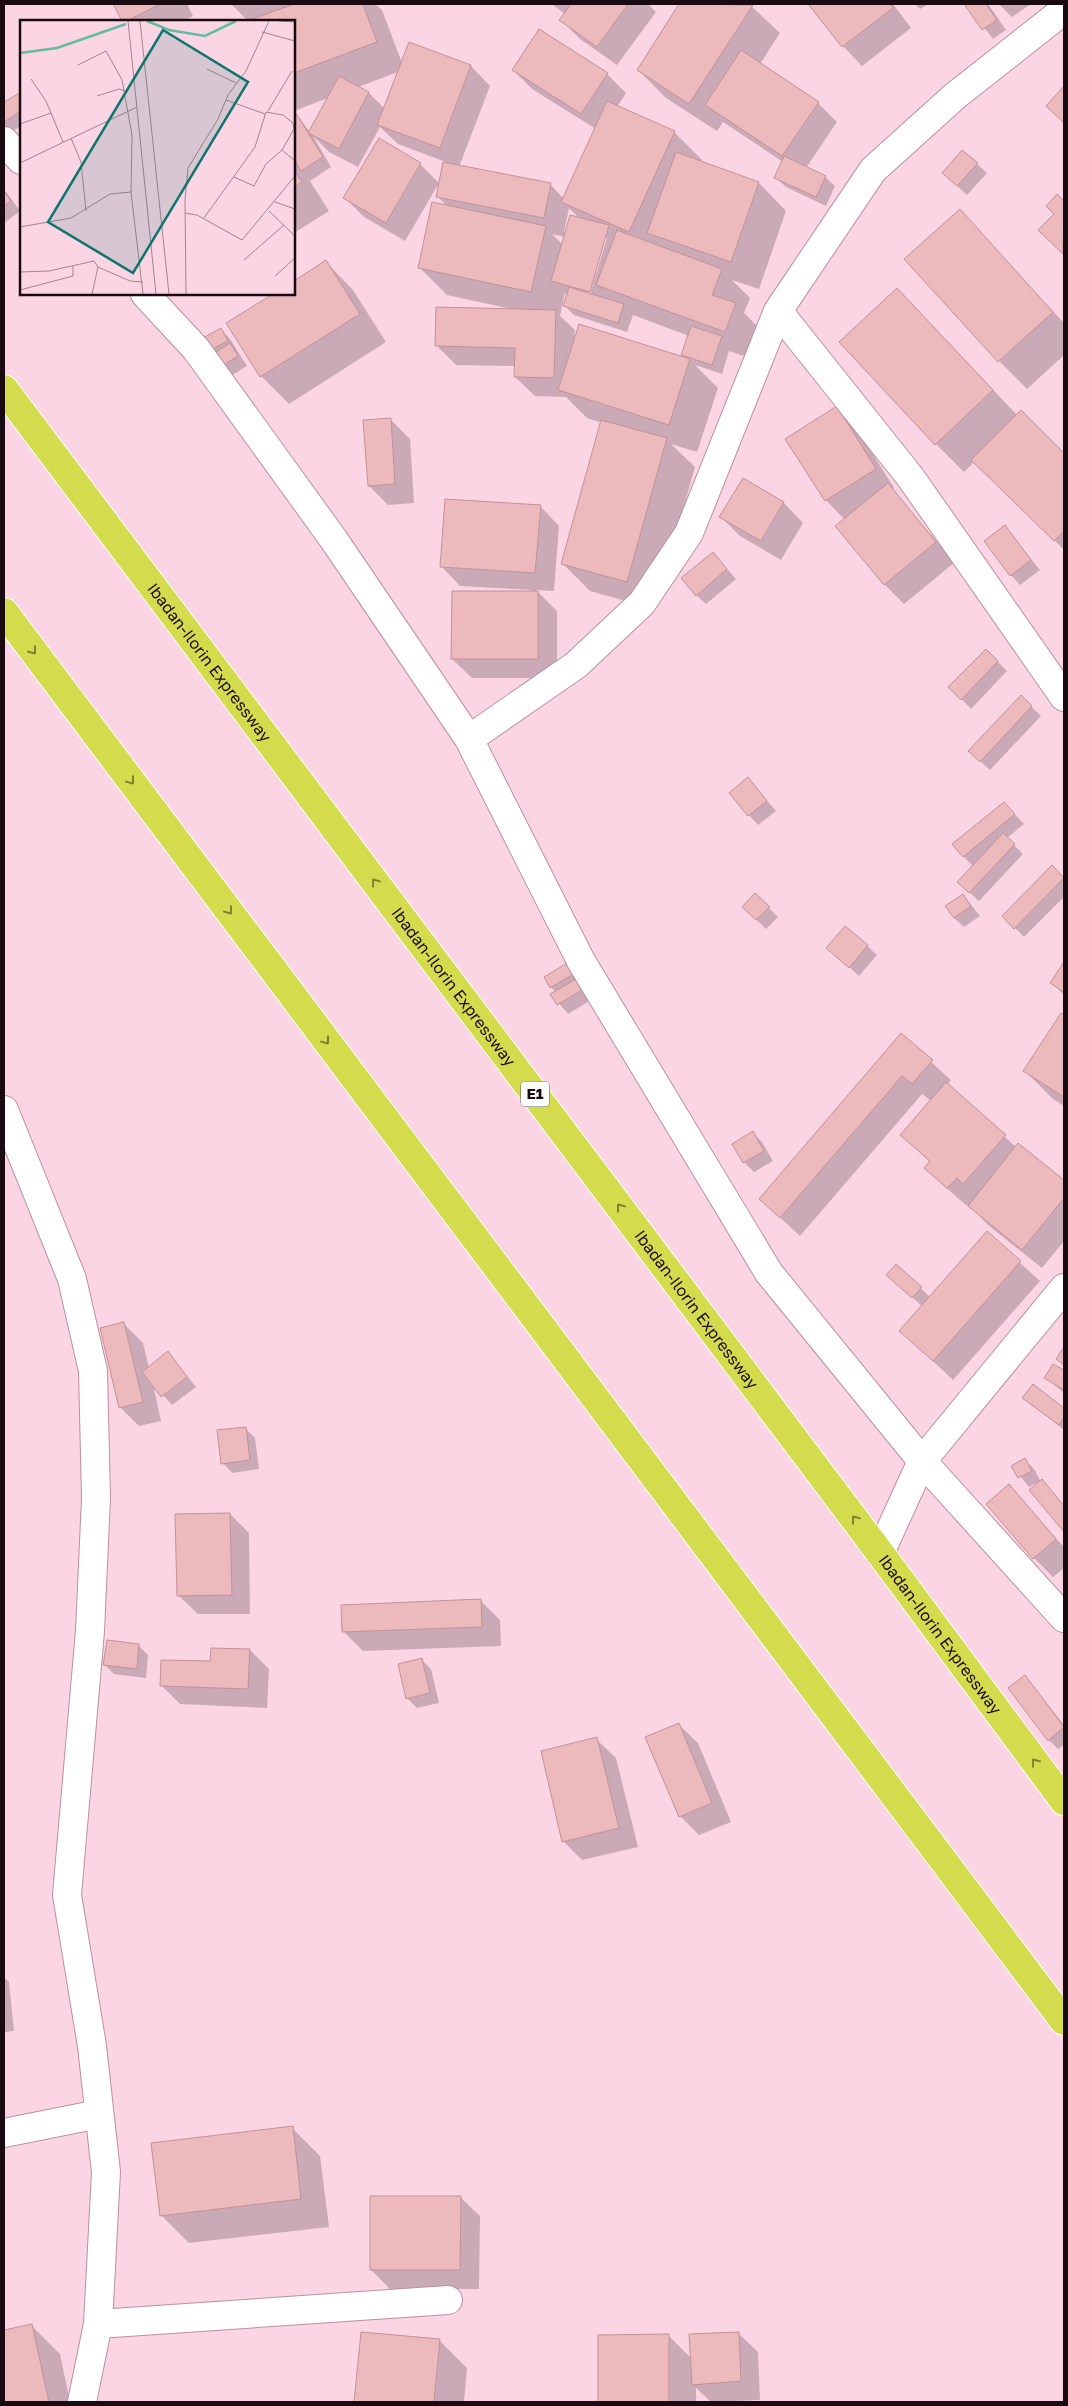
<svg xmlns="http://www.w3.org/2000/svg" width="1068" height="2406" font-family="'Golos Text',sans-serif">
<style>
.shadow{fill:#0003;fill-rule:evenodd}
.building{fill:#ecb9bd;stroke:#c39196}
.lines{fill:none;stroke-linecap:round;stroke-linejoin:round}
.minor-casing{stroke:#bc8fa1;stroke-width:30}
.motorway-casing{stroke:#fff;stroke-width:30}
.minor{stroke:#fff;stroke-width:28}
.motorway{stroke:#d4dc4d;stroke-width:28}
.oneway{stroke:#807e32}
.labels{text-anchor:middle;stroke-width:5;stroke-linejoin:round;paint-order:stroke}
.shield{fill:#fff;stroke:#5f5458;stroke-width:1}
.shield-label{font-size:15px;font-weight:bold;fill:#1a0a11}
.street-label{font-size:16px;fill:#1a0a11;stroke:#fff}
.inset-river{fill:none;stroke:#63bba1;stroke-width:2.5}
.inset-road{fill:none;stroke:#a28490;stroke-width:1}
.view{fill:#0f766e;fill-opacity:0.15;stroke:#0f766e;stroke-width:2.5}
.inset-edge{fill:none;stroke:#1a0a11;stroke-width:2.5}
</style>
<rect width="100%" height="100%" fill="#fcd5e4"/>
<!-- shadow -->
<path class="shadow" d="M114,4h73l6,12 -11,5h-59z
M231,4h144l7,6 20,53 7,-20 62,23 19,20 -31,81 91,17 14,15 32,-70 -64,-40 -19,-19 94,4 19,19 -9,14 57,25 28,28 -1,2 58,21 27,28 -27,78 -27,-9 18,18 -6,15 19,19 -10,27 -24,-8 -7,23 -27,-9 23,23 -21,64 -26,-8 24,23 -40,142 -65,-18 -28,-28 40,-140 -15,-5 -21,-21 -31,-1 -20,-19 1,-11 -60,-1 -20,-20 75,-36 -64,-14 -28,-28 28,-61 -9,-9 13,-33 -53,-20 -18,-17 -22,40 -29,-15 -16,-16 18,31 -21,14 19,30 -35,22v-212h-46zM398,72l-13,37 -16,-16 -11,-6zM328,98l-18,34 -16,-21zM569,208l11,11 -14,13h-2zM552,234l13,3 -3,7zM604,238h3l-18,60 -2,-1zM565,293l3,3 -3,10 9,9 53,17 6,-17 56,21 -6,19 4,4 -113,-20 1,-9 -15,-14z
M552,4h96l8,8 -39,53 -37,-26 -19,-19 4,-6z
M681,4h68l31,29 -20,31 58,39 19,19 -31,46 19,9 10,9 -9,20 -40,-19 -10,-9 7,-16 -60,-40 -6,9 -51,-33 -28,-28z
M810,4h83l18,24 -49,38 -19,-20z
M915,4h14l-9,5z
M966,4h22l18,26 -13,9z
M999,4h32l-19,13z
M21,93v33l-12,7 -5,-5v-25z
M963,151l24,22 -20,22 -13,-12z
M420,164l19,19 -34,58 -41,-24 -19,-19z
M4,189l16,22 -16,12z
M1057,196l7,6v52l-24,-24 16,-16z
M959,211l105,112v32l-37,34 -28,-28z
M326,262l27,28 33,52 -97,62 -28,-28 -33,-53 47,-29h19v-12z
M925,318l92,97 4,-3 43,43v95l-89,-89 -11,11 -28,-28z
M221,329l9,10 17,27 -18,11 -20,-26z
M837,408l19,19 38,61 -2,2 63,72 -51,42 -19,-19 -49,-58 9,-7 -19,-20z
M390,419l20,20 4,64 -26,2 -19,-19z
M743,479l41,24 19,20 -22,37 -41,-24 -19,-19z
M540,506l19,20 -5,65 -18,-1 21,21v67h-85l-20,-19 81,-69 -73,-4 -19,-20z
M1005,527l35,43 -20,15 -9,-10z
M713,553l23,26 -30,25 -10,-9z
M986,650l21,21 -36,38 -21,-22z
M1021,697l20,19 -51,54 -11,-10z
M748,779l28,32 -18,14 -9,-10z
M1004,803l20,21 -17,14 16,16 -44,47 -11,-10 5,-25 -10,-10z
M1052,866l12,12v19l-40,40 -21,-21z
M755,894l23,23 -12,12 -23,-22z
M963,895l17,21 -16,11 -10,-9z
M867,946l10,9 -18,21 -31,-28z
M569,964l22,36 -23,14 -16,-19 4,-3 -5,-5z
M1064,964v31l-12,-12z
M1062,1014l2,2v90l-11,-7 -28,-28z
M901,1035l50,45 -4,5 69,62 3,-2 45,37v59l-22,27 -54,-43 -19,-20 -2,1 -22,-19 -19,-19 4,-6 -28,-27 29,-34 -9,-7 -122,142 -40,-37z
M753,1133l9,9 11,19 -19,11 -10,-10 -11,-17z
M987,1233l53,48 -87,99 -52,-49 21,-25 -25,-22 -1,-18 34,31z
M124,1324l19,19 6,25 19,-15 28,34 -24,18 -19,-21 8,37 -22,5 -19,-19z
M1053,1365l11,7v21l-18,-15z
M1033,1386l31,23v21l-40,-32z
M245,1428l10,10 4,31 -27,4 -9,-10z
M1024,1459l10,10 7,13 23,24v24l-33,-40 9,-9 -11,6 -17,-21z
M1009,1486l55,61v21l-11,9 -19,-19z
M230,1514l19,19 1,81h-52l-20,-19z
M481,1601l19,19 1,26 -138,5 -20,-20z
M139,1646l9,9 -2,23 -32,-4 -10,-10z
M250,1650l19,19 -2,39 -87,-4 -19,-19 51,-23z
M422,1660l9,9 8,34 -22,5 -10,-10z
M1025,1676l39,49v20l-6,4 -9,-9z
M678,1724l20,19 33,79 -32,13 -19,-19z
M596,1739l20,19 22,89 -56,13 -19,-19z
M4,1977l5,5 5,49 -10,1z
M292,2128l28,28 9,71 -140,16 -28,-28z
M460,2197l20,19 -1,73h-89l-19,-19z
M32,2326l28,28 10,48h-66v-70z
M738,2333l20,19 2,48 -49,2 -15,-14v14h-97v-66l69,-1 23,23z
M362,2334l77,6 28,28 -3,34h-108z"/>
<!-- building -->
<path class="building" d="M113,4h47l-33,17h-5z
M294,4h69l14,38 -83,31v-52h-47z
M571,4h57l-31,43 -38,-27z
M679,4l74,1 -64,99 -52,-34z
M808,4h81l4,4 -51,39z
M964,4h22l11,16 -15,10z
M539,29l69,44 -27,41 -69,-44z
M409,42l62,23 -31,83 -63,-23z
M741,50l78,52 -37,54 -77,-51z
M339,76l30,16 -30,57 -31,-16z
M1064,86v37l-18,-17z
M21,92v19l-17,11v-20z
M607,101l68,30 -46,101 -68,-30z
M294,110l29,47 -22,14 -7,-12z
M379,138l42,25 -35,60 -43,-25z
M962,150l16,13 -21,23 -15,-13z
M676,152l83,30 -28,80 -84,-29z
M784,156l42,20 -10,21 -42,-19z
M443,162l108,21 -7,35 -108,-21z
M294,170l8,12 -8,5z
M4,191l7,10 -7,5z
M1057,194l7,7 -1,53 -25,-24 16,-16 -8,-8z
M432,202l114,24 -15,66 -113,-24z
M960,209l93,103 -55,50 -94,-103z
M570,215l39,10 -19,67 -39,-11z
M617,230l105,39 -10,26 24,8 -11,29 -129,-47z
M326,260l34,54 -100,63 -34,-54 47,-29h21v-13z
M569,287l55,17 -6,19 -55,-17z
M897,288l96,102 -58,55 -96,-103z
M436,307l120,3 -2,68 -40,-1 1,-29 -80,-2z
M579,324l111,35 -21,66 -111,-35z
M691,326l31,10 -10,29 -31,-10z
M221,328l7,13 -20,10 -7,-12z
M230,343l8,13 -20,12 -8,-12z
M837,406l39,63 -51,32 -40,-62z
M1021,410l43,43v78l-10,10 -83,-81z
M391,418l4,66 -27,2 -5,-66z
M601,420l66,18 -40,144 -66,-18z
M743,478l41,24 -23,39 -42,-24z
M888,483l48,59 -52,43 -49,-59z
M445,499l96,6 -6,68 -95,-6z
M1005,525l26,35 -21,16 -26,-35z
M713,552l14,17 -31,27 -15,-18z
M452,591h86v68h-87z
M986,649l12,12 -37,39 -13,-13z
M1021,695l11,11 -52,56 -12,-11z
M748,777l19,24 -19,15 -19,-23z
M1004,802l11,12 -52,43 -11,-13z
M1003,833l12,11 -46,49 -12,-11z
M1052,865l12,13 -50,51 -12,-13z
M755,893l15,14 -14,13 -14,-13z
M963,894l8,12 -17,12 -9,-12z
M845,926l23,19 -19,23 -23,-20z
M569,962l6,11 -25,15 -6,-11z
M1064,962v30l-14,-9z
M576,979l6,11 -25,15 -7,-11z
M1061,1013l3,2v82l-41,-26z
M901,1033l32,27 -21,24 -10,-8 -122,142 -21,-19z
M946,1082l60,53 -43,49 -6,-6 -10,10 -23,-20 6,-7 -30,-26z
M753,1131l11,20 -21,12 -11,-19z
M1018,1143l46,37v18l-42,52 -54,-44z
M987,1231l34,30 -88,100 -34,-30z
M896,1264l26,23 -10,11 -26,-23z
M124,1322l19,80 -24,6 -19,-80z
M1064,1347v18l-8,-6z
M168,1351l19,26 -26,20 -19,-25z
M1053,1364l11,6v20l-20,-12z
M1033,1384l31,24v9l-5,8 -37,-27z
M246,1427l4,33 -29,4 -4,-34z
M1025,1458l7,13 -14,7 -7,-12z
M1042,1479l22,27v26l-35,-42z
M1009,1484l47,55 -23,20 -47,-55z
M230,1513l2,82 -55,1 -2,-82z
M481,1599l1,28 -140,5 -1,-27z
M107,1640l32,4 -2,25 -34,-4z
M211,1648l39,1 -2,40 -88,-3 1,-26 49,1z
M422,1658l8,35 -24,6 -8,-35z
M1025,1675l39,52 -16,14 -40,-53z
M679,1723l33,80 -33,14 -34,-80z
M597,1737l22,91 -57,14 -21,-91z
M293,2126l8,73 -141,17 -9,-73z
M370,2196h91l-1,74h-90z
M32,2324l17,78h-45v-72z
M361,2332l79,7 -6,63h-80z
M739,2332l2,49 -49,4 -3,-51z
M669,2334v68h-71v-67z"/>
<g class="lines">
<defs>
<path id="minor" d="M1064,10l-109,86 -82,74 -95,141 -89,222 -47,70 -66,62 -107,74 112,222 188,312 153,188 142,157
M4,141l17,19
M145,294l51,55 138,191 135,199
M778,311l133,167 153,219
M4,1110l68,169 21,92 3,127 -6,133 -23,264 25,151 14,126 -8,152 -16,78
M880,1553l42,-92 142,-173
M4,2133l95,-19
M98,2324l350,-24"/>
<g id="motorway">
<path id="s1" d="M4,389l876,1164 184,248"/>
<path d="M4,612l1060,1409"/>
</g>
</defs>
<!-- minor casing -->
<use href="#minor" class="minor-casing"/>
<!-- motorway casing -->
<use href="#motorway" class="motorway-casing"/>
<!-- minor -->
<use href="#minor" class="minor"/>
<!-- motorway -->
<use href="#motorway" class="motorway"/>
</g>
<!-- one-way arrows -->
<defs><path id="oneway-chevron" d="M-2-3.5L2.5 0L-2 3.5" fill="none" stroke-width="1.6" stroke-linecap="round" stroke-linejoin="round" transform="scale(1.25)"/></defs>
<g class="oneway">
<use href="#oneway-chevron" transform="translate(33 651) rotate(53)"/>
<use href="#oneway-chevron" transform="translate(131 781) rotate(53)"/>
<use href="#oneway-chevron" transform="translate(375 882) rotate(-127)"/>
<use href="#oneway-chevron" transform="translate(229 911) rotate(53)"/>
<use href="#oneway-chevron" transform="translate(326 1041) rotate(53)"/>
<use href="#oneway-chevron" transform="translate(620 1207) rotate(-127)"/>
<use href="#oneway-chevron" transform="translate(855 1519) rotate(-127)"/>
<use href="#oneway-chevron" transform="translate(1035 1762) rotate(-127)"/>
</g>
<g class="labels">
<!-- shield labels -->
<rect class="shield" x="521" y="1081.5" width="28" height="25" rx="4"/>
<g class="shield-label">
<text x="535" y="1099">E1</text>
</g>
<!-- street labels -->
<g class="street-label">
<text dy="6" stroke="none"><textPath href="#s1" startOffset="342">Ibadan-Ilorin Expressway</textPath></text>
<text dy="6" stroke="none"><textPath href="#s1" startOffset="748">Ibadan-Ilorin Expressway</textPath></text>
<text dy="6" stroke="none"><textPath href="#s1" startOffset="1152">Ibadan-Ilorin Expressway</textPath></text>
<text dy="6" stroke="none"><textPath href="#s1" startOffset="1558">Ibadan-Ilorin Expressway</textPath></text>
</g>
</g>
<!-- overview -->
<g transform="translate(20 20)">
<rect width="275" height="275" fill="#fcd5e4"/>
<path class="inset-river" d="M127,1l22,9 36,6 31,-15M0,33l37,-5 69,-24"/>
<path class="inset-road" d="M108,1l28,273M120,1l29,273M259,1l16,1M242,12l33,9M187,49l29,14M11,59l15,22 17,41M77,76l22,-7 6,2M206,80l39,14M248,91l24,-40M0,104l31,-11M51,118l10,24 5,49M0,143l117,-56M214,157l20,9 12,-22 16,-14M111,172l12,102M255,182l20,7M249,191l26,25M165,193l12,2 45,25 53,-64M184,198l51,-71 11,-35 17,3 10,8 1,6 -12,21 13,11M0,207l51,-9 39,-24 21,-2 1,-57 -10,-55 -16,-29 -28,14M224,240l40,-35M78,247l32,14 13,1M0,252l29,-1 45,-10 4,6 -6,27M255,256l20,-18M0,270l53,-14v-10M166,274l-1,-95 3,-31 30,-49 10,-24 18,-24 23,-50"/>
<path class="view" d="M143,10l85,52 -115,191 -85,-51z"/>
<rect width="275" height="275" class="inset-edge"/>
</g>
<!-- border -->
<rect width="1068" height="2406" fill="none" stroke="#1a0a11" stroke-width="10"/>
</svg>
